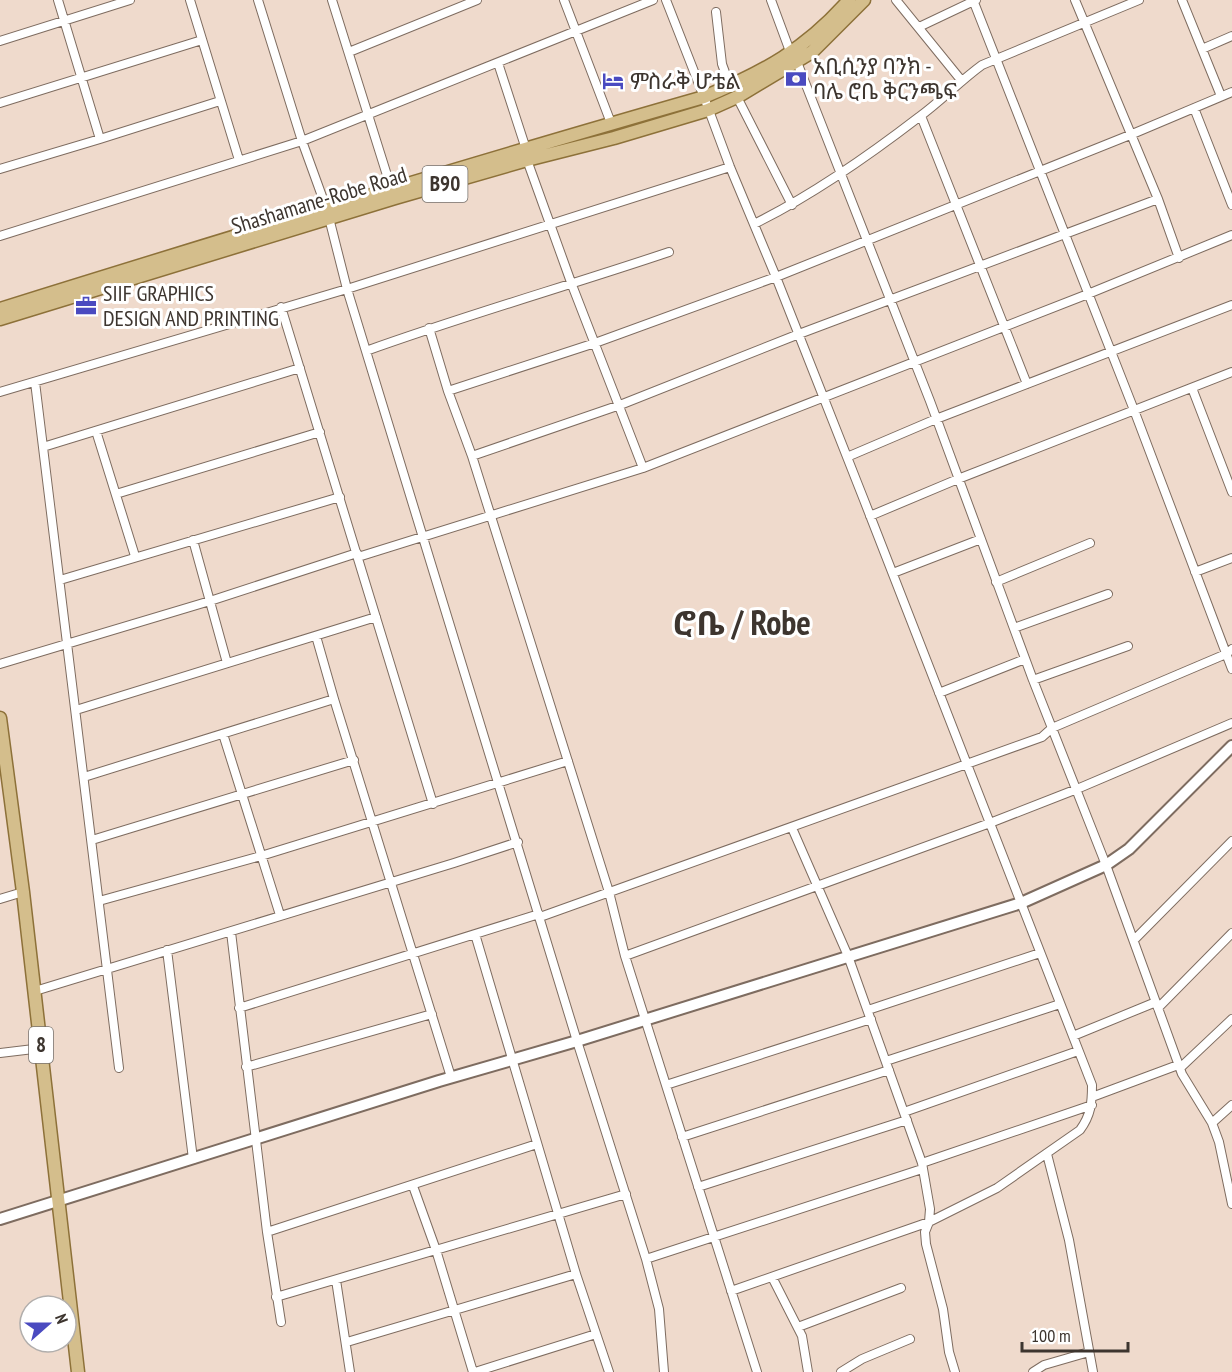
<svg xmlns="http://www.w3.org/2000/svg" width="1232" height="1372" font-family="'PT Sans Narrow','Noto Sans Ethiopic',sans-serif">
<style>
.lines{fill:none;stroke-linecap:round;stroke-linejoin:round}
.minor-casing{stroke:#7e6c60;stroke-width:10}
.tertiary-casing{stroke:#7e6c60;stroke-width:14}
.primary-casing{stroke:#8d7139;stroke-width:15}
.minor{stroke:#fff;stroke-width:8}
.tertiary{stroke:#fff;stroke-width:10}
.primary{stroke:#d4be8c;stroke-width:12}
.labels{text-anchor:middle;stroke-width:6;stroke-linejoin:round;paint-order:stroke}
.shield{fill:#fff;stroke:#77726d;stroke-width:1.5}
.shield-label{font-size:21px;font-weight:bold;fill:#3d352f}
.poi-label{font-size:22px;fill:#3d352f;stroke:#fff;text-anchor:start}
.street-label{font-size:22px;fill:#3d352f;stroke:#fff}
.town-label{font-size:34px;font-weight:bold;fill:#3d352f;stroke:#fff}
</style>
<rect width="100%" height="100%" fill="#efdacc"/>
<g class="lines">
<defs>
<path id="minor" d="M58,0l42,139
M190,0l49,160
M258,0l44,141 25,69 20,79 230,752 69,218 13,50 5,63
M332,0l59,188
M564,0l47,123
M666,0l38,97 26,70 46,110 88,223 228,585c0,18 -1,30 -12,45l-83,58 -68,34 -198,69
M771,0l20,54
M896,0l65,80
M973,0l161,410 98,259
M1075,0l83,199 21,59
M1182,0l39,96
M716,12l6,52 8,22
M919,27l57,-27
M0,41l130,-41
M1202,49l30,-13
M349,52l128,-52
M797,62l133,339 103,279 73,185 76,209 30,49 7,19 13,62
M498,63l28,86 1,11 45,125 71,183
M737,97l55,108
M0,103l202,-63
M1194,108l38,97
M921,116l106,268
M0,169l100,-30 120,-38
M754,224c59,-29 113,-67 165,-107 22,-16 41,-36 63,-52l157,-65
M0,236l302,-95 351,-141
M281,307l152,497
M429,328l19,63 24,65 137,436 16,64 132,416
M366,351c100,-36 202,-65 303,-99
M35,382l84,686
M1192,388l40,104
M448,391l147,-48 181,-66 354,-142 102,-43
M0,392l347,-103 383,-122
M96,431l39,125
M43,447l257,-79
M472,456l148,-51 179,-71 359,-135
M847,457l89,-38 296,-114
M116,494l204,-62
M870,516l88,-37 274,-107
M193,540l34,123
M358,557l285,-89 445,-174 144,-59
M1195,572l37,-14
M893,573l88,-34
M60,580l280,-83
M996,582l94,-39
M1014,628l94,-34
M316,636l18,63 117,378
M0,664l210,-63 147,-48
M1033,680l95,-34
M939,693l86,-34
M76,710l300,-93
M223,734l57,181
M84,777l250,-78
M792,828l56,128 74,207 8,46 -1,13 -4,10 1,12 17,65 6,43 6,20
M92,840l262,-80
M0,899l23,-7
M99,901l162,-45 307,-95
M540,917l502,-180 10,-9 174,-74 6,-5
M231,932l36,300 14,90
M475,934l101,340 33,98
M1134,940l98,-99
M167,950l26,209
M625,956l365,-133 87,-34 155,-66
M35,991l419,-128 64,-21
M239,1008l300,-94
M1158,1008l74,-75
M868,1010l172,-57
M1073,1036l83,-34
M0,1053l42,-5
M886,1061l174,-57
M246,1067l186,-53
M1180,1068l52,-49
M666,1085l205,-66
M1092,1097l86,-32
M904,1112l174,-61
M1212,1123l20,-18
M682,1137l207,-67
M1047,1154l22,86 24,132
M922,1163l170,-58
M413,1186l23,64 37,122
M698,1187l209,-67
M267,1232l270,-88
M646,1259l276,-90
M772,1277l30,59 6,36
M336,1280l14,92
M276,1297l350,-103
M798,1327l103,-39
M347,1342l229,-68
M475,1372l121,-38
M841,1372l21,-13 48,-20
M1033,1372l11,-7 45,-13"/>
<path id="tertiary" d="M0,1219l439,-138 138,-40 444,-138 85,-38 23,-16 103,-103"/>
<path id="primary" d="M0,309c234,-73 469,-145 704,-212 60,-25 102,-48 145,-97
M0,319l395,-121 132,-38 87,-22 94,-28 29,-13 75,-45 52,-52
M0,718l23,174 55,480"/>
</defs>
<!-- minor casing -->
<use href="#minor" class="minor-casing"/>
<!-- tertiary casing -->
<use href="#tertiary" class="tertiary-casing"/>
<!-- primary casing -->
<use href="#primary" class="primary-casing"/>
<!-- minor -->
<use href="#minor" class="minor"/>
<!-- tertiary -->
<use href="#tertiary" class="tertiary"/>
<!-- primary -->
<use href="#primary" class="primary"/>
</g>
<!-- icons -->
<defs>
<symbol id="bank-bare" viewBox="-9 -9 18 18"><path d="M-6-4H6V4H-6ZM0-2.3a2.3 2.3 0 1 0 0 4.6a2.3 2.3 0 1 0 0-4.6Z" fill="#4a4ac0" stroke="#fff" stroke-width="2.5" paint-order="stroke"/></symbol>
<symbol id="hotel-bare" viewBox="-9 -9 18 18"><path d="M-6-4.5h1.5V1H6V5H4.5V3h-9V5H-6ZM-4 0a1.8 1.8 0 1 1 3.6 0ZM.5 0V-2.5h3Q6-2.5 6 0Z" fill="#4a4ac0" stroke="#fff" stroke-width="2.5" paint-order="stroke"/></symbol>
<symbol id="office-bare" viewBox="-9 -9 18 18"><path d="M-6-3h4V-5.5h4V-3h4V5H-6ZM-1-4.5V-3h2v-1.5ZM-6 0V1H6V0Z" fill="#4a4ac0" stroke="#fff" stroke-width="2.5" paint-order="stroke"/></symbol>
</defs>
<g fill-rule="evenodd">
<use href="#bank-bare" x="781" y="64" width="30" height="30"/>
<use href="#hotel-bare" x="598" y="66" width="30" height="30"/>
<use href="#office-bare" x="71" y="291" width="30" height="30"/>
</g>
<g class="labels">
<!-- shield labels -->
<g class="shield">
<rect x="422.5" y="166" width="45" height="36" rx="4.5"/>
<rect x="29" y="1027" width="24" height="36" rx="4.5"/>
</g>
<g class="shield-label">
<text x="445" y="191">B90</text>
<text x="41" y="1052">8</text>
</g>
<!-- poi labels -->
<g class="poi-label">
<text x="813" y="74">አቢሲንያ ባንክ -<tspan x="813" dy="25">ባሌ ሮቤ ቅርንጫፍ</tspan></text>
<text x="630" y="89">ምስራቅ ሆቴል</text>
<text x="103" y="301">SIIF GRAPHICS<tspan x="103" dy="25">DESIGN AND PRINTING</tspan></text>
</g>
<!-- street labels -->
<g class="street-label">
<text transform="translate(319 200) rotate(-17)" y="8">Shashamane-Robe Road</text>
</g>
<!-- town labels -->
<g class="town-label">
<text x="742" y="635">ሮቤ / Robe</text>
</g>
</g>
<!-- north arrow -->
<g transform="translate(48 1324) rotate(69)"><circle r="28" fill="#ffffff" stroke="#b1aeac" stroke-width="1.5"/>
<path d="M0-4.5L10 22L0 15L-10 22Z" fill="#4a4ac0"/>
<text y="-9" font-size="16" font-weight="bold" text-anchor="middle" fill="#3d352f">N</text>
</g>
<!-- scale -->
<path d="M1022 1342v9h106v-9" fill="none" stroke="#3d352f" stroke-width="3"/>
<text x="1031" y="1342" font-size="18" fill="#3d352f" stroke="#ffffff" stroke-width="4.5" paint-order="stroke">100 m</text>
</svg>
